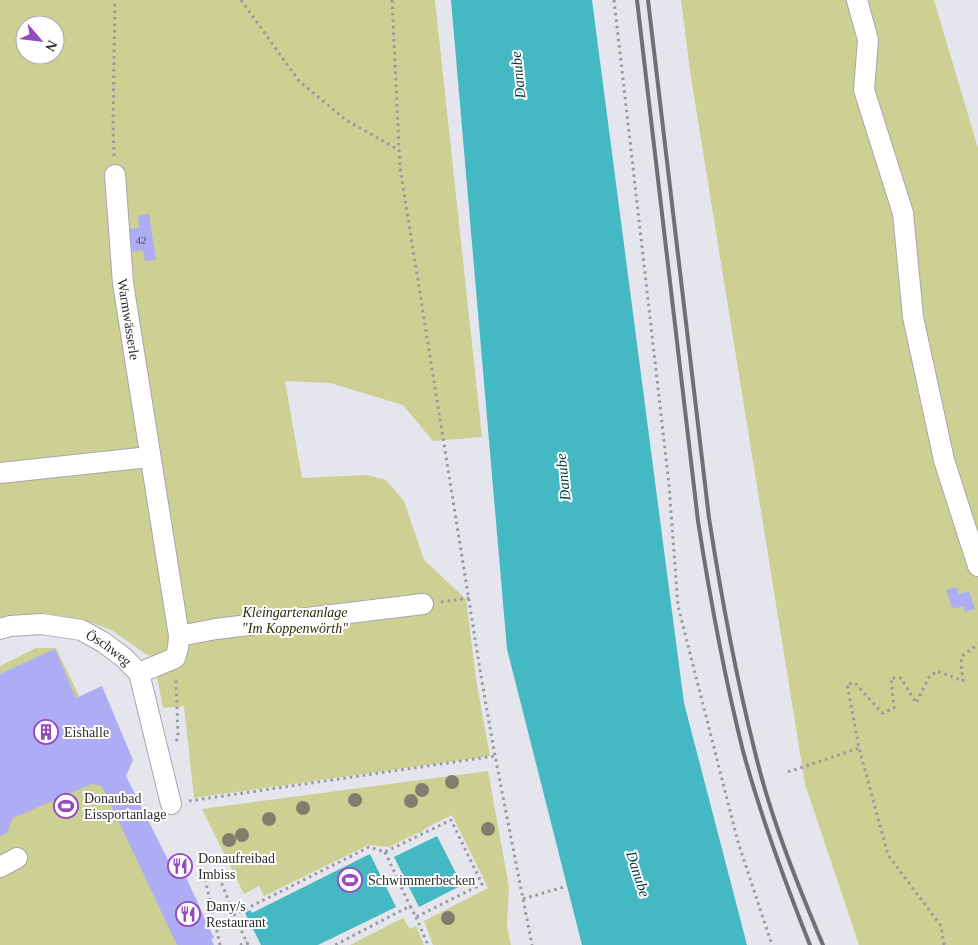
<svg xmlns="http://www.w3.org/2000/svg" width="978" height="945" font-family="'Times New Roman',serif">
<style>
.green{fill:#cdd093;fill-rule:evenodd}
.water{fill:#44b8c3}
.building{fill:#adacf5}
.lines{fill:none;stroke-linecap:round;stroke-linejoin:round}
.minor-casing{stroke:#a6a7ae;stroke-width:22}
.path{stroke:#99999f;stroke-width:3;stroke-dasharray:2.5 4;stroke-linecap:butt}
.minor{stroke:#fff;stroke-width:20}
.rail{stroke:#6f6f74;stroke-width:4}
.tree{fill:#7f7f6f}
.labels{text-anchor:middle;stroke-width:4;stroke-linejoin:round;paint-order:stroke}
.number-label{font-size:11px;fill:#4d4d61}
.street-label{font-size:14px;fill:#2d2d30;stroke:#fff}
.park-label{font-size:14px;font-style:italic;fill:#2b2c08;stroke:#fff}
.poi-label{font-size:14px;fill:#2d2d30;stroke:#fff;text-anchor:start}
.water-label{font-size:15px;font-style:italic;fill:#00363b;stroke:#fff}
</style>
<rect width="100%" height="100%" fill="#e5e5ed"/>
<!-- green -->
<path class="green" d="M0,0h435l47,437 -49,4 -30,-36 -73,-22 -45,-2 17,97 65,-3 19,5 18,21 20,59 42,39 10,80 14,77 -296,42 -10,-92 -21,2 -10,-52 -6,-1 -34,-24 -28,-11 -41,-7 -44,8zM25,25h30v30h-30z
M681,0h253l44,148v797h-119l-54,-161 -115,-713z
M36,648h20l143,297h-199v-279z
M488,771l21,116 -2,39 4,19h-78l-9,-24 64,-33 -36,-73 -28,14 -2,3 -7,2 -26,13 -21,-2 -104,51 -5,-10 -15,8 -42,-85z
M403,918l7,11 6,-3 8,19h-74z"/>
<!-- water -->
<path class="water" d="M451,0h141l92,703 63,242h-165l-75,-296z
M437,836l25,49 -43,22 -25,-50z
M370,854l26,53 -78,38h-57l-16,-32 5,-3 2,3z"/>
<!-- building -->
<path class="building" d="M149,214l7,46 -11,1 -2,-11 -12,2 -3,-23 11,-1 -1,-12z
M956,587l3,7 10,-3 6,18 -10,3 -2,-6 -10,3 -7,-19z
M55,649l21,49 26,-12 31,74 -7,16 43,86 8,-4 37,80 -3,1 3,6h-37l-75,-159 -10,-2 -79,34 -6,15 -7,3v-162z"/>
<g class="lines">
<defs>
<g id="minor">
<path d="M857,0l11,40 -4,50 39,123 10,104 31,143 34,106"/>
<path id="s1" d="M115,175l8,108 56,353 -1,12 -3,10 -36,15"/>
<path d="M0,473l149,-16"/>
<path id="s2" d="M0,629l10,-3 32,-2 39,6 22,12 20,15 16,16 32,131"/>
<path d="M179,636l37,-7 207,-25"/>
<path d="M0,867l17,-9"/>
</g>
</defs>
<!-- minor casing -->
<use href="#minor" class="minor-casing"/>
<!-- path -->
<path class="path" d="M241,0l58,81 47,39 51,29
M392,0l8,168 81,508 14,80 37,189
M614,0l55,485 9,121 60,236 34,103
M114,156l-1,-34 2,-122
M441,602l29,-4
M176,741l2,-3 -2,-59
M788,772l71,-24
M189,801l306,-45
M385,852l25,54
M523,899l44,-13
M416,917l12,28
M220,945l-16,-71 9,-3 7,8 14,36
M240,945l7,-3
M248,945l-14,-30 135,-68 16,5 66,-32 31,64 -66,33 -6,-11 -75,39
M944,945l-3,-19 -53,-71 -29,-107 -12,-64 8,-1 27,30 12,-5 -3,-30h10l15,25 13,-26 8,-6 26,10 -2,-18 1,-7 16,-12"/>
<!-- minor -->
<use href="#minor" class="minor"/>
<!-- rail -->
<path class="rail" d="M637,0l61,521c12,77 26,154 45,230 18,66 42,131 67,194
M648,0l61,518c12,77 26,154 45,230 16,68 42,133 69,197"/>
</g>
<!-- trees -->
<g class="tree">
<circle cx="452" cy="782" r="7"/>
<circle cx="422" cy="790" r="7"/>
<circle cx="355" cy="800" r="7"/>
<circle cx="411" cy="801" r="7"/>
<circle cx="303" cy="808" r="7"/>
<circle cx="269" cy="819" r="7"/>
<circle cx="488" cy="829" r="7"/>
<circle cx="242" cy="835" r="7"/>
<circle cx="229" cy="840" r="7"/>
<circle cx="448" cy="918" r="7"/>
</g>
<!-- icons -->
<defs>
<symbol id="building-ring" viewBox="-11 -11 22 22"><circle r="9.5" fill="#fff" stroke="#954bbd" stroke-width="1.5"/><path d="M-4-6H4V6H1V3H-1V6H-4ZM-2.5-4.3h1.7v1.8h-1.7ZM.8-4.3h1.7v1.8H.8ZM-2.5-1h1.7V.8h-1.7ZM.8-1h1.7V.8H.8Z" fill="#954bbd"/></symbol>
<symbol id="stadium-ring" viewBox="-11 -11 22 22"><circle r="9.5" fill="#fff" stroke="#954bbd" stroke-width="1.5"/><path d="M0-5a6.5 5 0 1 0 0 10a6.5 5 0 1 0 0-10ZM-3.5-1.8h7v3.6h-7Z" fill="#954bbd"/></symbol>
<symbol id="restaurant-ring" viewBox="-11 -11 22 22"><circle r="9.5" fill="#fff" stroke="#954bbd" stroke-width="1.5"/><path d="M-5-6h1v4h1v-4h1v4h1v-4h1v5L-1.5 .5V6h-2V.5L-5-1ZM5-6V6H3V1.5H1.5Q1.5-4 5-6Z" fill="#954bbd"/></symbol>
</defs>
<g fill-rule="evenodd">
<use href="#building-ring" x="32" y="718" width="28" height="28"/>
<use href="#stadium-ring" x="52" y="792" width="28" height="28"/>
<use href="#restaurant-ring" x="166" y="852" width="28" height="28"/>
<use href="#stadium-ring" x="336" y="866" width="28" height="28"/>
<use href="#restaurant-ring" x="174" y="900" width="28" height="28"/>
</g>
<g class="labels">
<!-- number labels -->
<g class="number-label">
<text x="141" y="244">42</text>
</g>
<!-- street labels -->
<g class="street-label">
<text dy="5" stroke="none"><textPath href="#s1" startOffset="145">Warmwässerle</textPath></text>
<text dy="5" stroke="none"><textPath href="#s2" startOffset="115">Öschweg</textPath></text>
</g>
<!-- park labels -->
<g class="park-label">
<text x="295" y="617">Kleingartenanlage<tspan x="295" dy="16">"Im Koppenwörth"</tspan></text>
</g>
<!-- poi labels -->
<g class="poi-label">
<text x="64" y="737">Eishalle</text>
<text x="84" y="803">Donaubad<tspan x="84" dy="16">Eissportanlage</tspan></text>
<text x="198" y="863">Donaufreibad<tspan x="198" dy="16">Imbiss</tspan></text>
<text x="368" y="885">Schwimmerbecken</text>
<text x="206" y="911">Dany/s<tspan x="206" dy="16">Restaurant</tspan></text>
</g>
<!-- water labels -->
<g class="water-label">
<text transform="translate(518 75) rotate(-96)" y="5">Danube</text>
<text transform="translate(563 477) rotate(-96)" y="5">Danube</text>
<text transform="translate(638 874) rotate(72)" y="5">Danube</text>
</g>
</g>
<!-- north arrow -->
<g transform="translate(40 40) rotate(118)"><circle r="24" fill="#ffffff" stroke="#ababac"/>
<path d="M0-4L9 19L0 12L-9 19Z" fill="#954bbd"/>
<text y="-8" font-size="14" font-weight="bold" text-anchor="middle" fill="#2d2d30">N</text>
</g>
</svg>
